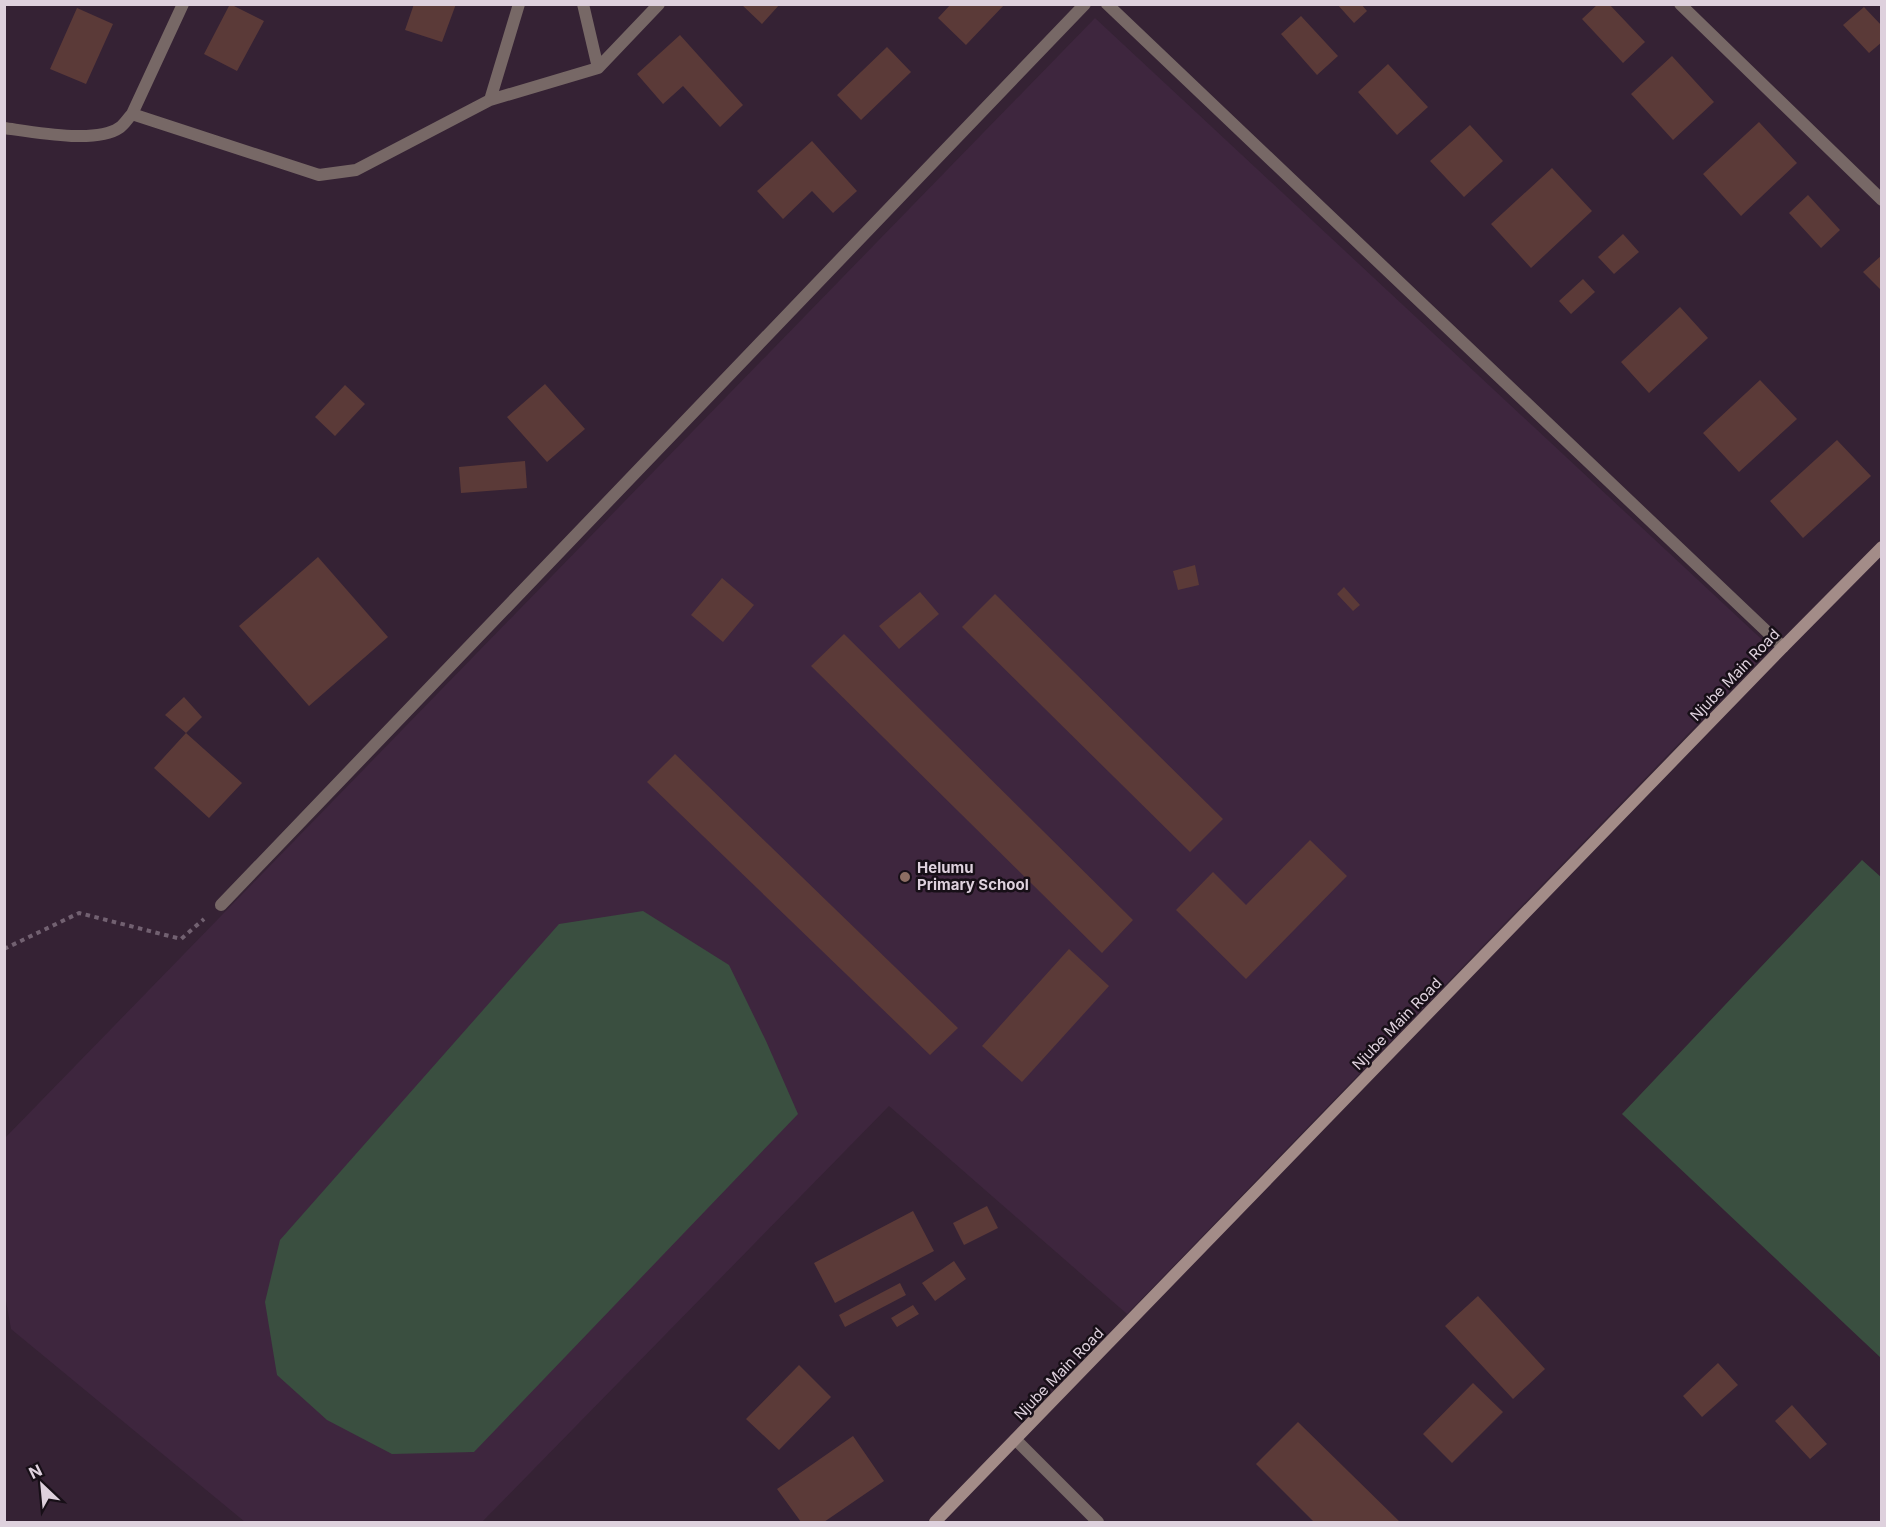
<svg xmlns="http://www.w3.org/2000/svg" width="1886" height="1527" font-family="Inter,sans-serif">
<style>
.built{fill:#3e263e}
.green{fill:#3a4f40}
.building{fill:#5b3a38}
.lines{fill:none;stroke-linecap:round;stroke-linejoin:round}
.path{stroke:#726171;stroke-width:4;stroke-dasharray:4.5 4.5;stroke-linecap:butt}
.street{stroke:#776866;stroke-width:12}
.secondary{stroke:#a38c88;stroke-width:12}
.education-dot{fill:#8d6e63;stroke:#170f17;stroke-width:2}
.labels{text-anchor:middle;stroke-width:5;stroke-linejoin:round;paint-order:stroke}
.street-label{font-size:15px;fill:#ded1dd;stroke:#170f17}
.poi-label{font-size:15px;font-weight:bold;fill:#ded1dd;stroke:#170f17;text-anchor:start}
</style>
<rect width="100%" height="100%" fill="#352234"/>
<!-- built -->
<path class="built" d="M1095,18l676,630 -644,666 -238,-208 -407,416h-237l-234,-193 -7,-39v-151z"/>
<!-- green -->
<path class="green" d="M1862,860l20,18 -1,480 -259,-244z
M643,911l86,54 37,76 32,73 -324,338 -82,2 -65,-34 -50,-45 -12,-73 15,-62 279,-316z"/>
<!-- building -->
<path class="building" d="M230,4l34,17 -27,50 -33,-17z
M414,4h42l-14,38 -37,-12z
M741,4h39l-18,20z
M951,4h54l-39,41 -28,-27z
M1337,4h24l6,7 -13,12z
M1598,4h11l36,38 -22,21 -41,-44z
M1864,7l18,19v16l-13,11 -26,-28z
M77,8l36,16 -27,60 -36,-15z
M1301,16l37,40 -21,19 -36,-41z
M680,35l63,70 -23,22 -37,-41 -20,18 -26,-30z
M887,47l24,25 -50,48 -24,-25z
M1672,56l42,46 -41,38 -42,-46z
M1388,64l40,43 -31,28 -39,-43z
M1759,122l38,41 -56,53 -38,-42z
M1470,125l33,36 -39,36 -34,-36z
M812,141l45,50 -24,22 -21,-22 -29,28 -26,-28z
M1552,168l40,43 -61,57 -40,-44z
M1808,195l32,35 -19,18 -32,-35z
M1623,234l16,18 -25,22 -16,-17z
M1882,255v36l-19,-19z
M1583,279l12,13 -24,22 -12,-13z
M1680,307l28,31 -59,55 -28,-31z
M1760,380l37,39 -58,53 -36,-39z
M545,384l40,45 -38,33 -40,-45z
M345,385l20,19 -30,32 -20,-19z
M1837,440l34,36 -68,62 -33,-37z
M525,461l2,27 -66,5 -2,-26z
M318,557l70,80 -79,69 -70,-80z
M1195,565l4,20 -21,5 -5,-19z
M722,578l32,27 -31,37 -32,-27z
M1344,587l16,18 -7,6 -16,-17z
M920,592l19,22 -40,35 -20,-23z
M995,594l228,225 -33,33 -228,-225z
M844,634l289,286 -31,33 -291,-287z
M184,697l18,20 -16,16 -21,-18z
M186,733l56,50 -33,35 -55,-50z
M675,754l283,274 -28,27 -283,-273z
M1310,840l37,36 -101,103 -70,-69 37,-38 33,33z
M1069,949l40,37 -87,96 -40,-36z
M987,1206l11,22 -34,17 -11,-22z
M913,1211l21,40 -99,52 -21,-40z
M954,1261l12,18 -31,22 -13,-18z
M900,1283l6,12 -61,32 -6,-12z
M1478,1296l67,73 -32,30 -68,-73z
M913,1305l6,9 -22,13 -6,-9z
M1718,1363l20,22 -36,32 -19,-21z
M799,1365l32,32 -52,53 -33,-31z
M1473,1383l30,29 -51,51 -29,-29z
M1792,1405l35,39 -17,15 -35,-38z
M1298,1422l102,100h-86l-58,-58z
M853,1436l31,45 -60,41h-23l-24,-33z"/>
<g class="lines">
<!-- path -->
<path class="path" d="M4,949l75,-36 102,26 23,-20"/>
<!-- street -->
<path class="street" d="M583,4l15,64
M1107,4l676,643
M1680,4l202,196
M490,100l29,-96
M132,114l51,-110
M4,128c29,4 92,16 115,0 5,-3 9,-10 13,-14l187,61 37,-5 134,-70 108,-32 61,-64
M221,905l864,-901
M1016,1440l82,82"/>
<!-- secondary -->
<path class="secondary" d="M935,1522l848,-875 99,-100"/>
</g>
<!-- markers -->
<circle class="education-dot" cx="905" cy="877" r="6"/>
<g class="labels">
<!-- street labels -->
<g class="street-label">
<text transform="translate(1735 675) rotate(-46)" y="5">Njube Main Road</text>
<text transform="translate(1397 1024) rotate(-46)" y="5">Njube Main Road</text>
<text transform="translate(1059 1374) rotate(-46)" y="5">Njube Main Road</text>
</g>
<!-- poi labels -->
<g class="poi-label">
<text x="917" y="873">Helumu<tspan x="917" dy="17">Primary School</tspan></text>
</g>
</g>
<!-- border -->
<rect width="1886" height="1527" fill="none" stroke="#ded1dd" stroke-width="12"/>
<!-- north arrow -->
<g transform="translate(42 1485) rotate(334)" stroke="#170f17" stroke-width="4.5" paint-order="stroke">
<path d="M0-4.5L10 22L0 15L-10 22Z" fill="#ded1dd"/>
<text y="-9" font-size="16" font-weight="bold" text-anchor="middle" fill="#ded1dd">N</text>
</g>
</svg>
